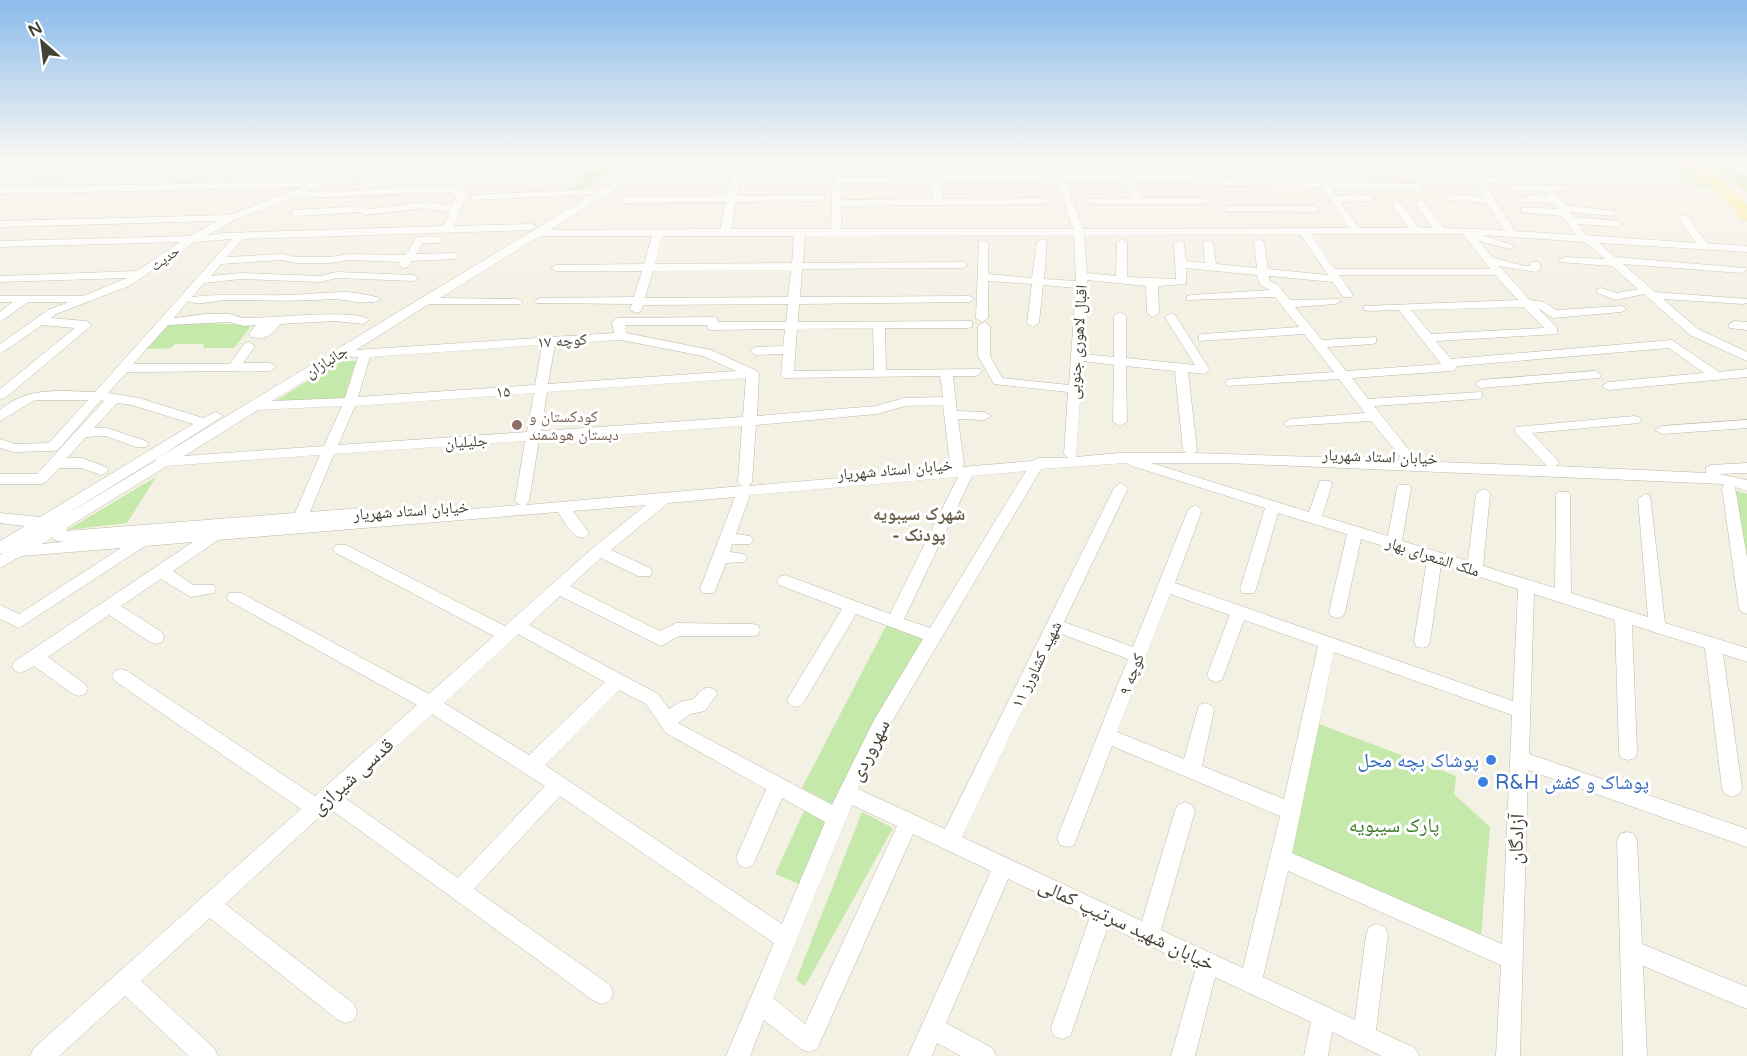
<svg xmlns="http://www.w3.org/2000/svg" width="1747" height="1056" font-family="'Varela Round','Noto Naskh Arabic',sans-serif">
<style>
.green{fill:#c5e8ab}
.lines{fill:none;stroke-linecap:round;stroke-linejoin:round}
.minor-casing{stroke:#beb9a7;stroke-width:1}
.major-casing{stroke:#e6cf5e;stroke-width:1}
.minor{fill:#fff;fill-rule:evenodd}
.major{fill:#ffee91;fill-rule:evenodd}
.education-dot{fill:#8d6e63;stroke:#fff;stroke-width:2}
.shop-dot{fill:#3f7fe0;stroke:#fff;stroke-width:2}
.labels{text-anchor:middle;stroke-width:6;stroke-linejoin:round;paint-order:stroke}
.far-street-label{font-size:14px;fill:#454034;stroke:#fff}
.street-label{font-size:16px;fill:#454034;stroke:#fff}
.education-label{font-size:16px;fill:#785e54;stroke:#fff;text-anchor:start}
.neighbourhood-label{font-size:18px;font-weight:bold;fill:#68604b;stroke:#fff}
.near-street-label{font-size:20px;fill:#454034;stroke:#fff}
.near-shop-label{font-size:20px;fill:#366cbe;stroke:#fff;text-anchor:end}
.near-park-label{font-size:20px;fill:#3a7826;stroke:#fff}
</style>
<rect width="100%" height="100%" fill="#f3f0e4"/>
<!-- green -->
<path class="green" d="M1663,162h13l36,25 -13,1z
M1706,162h17l24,16v14z
M581,169h31v2l-31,19h-7z
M202,323l50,2 -18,23h-31l1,-4h-29l-4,4 -27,1 21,-24z
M340,361h16l-12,38 -72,4z
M156,477l-29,46 -60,7z
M1736,491l11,3v74z
M887,624l40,15 -88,169 -37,-20z
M1319,724l137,52 -2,18 36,33 -9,109 -193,-82z
M805,809l24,13 -25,64 -29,-12z
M862,812l31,16 -88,158 -9,-6z"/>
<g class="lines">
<defs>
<path id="minor" d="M0,162h6l-6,3z
M71,162h10l-19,14 -54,1 -5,-3 5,-3 52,-1z
M116,162h10l-12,10h-6v-4z
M341,162h10l-7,9 111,-6 5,3 -5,3 -117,6 -9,6 -22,9 141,-6 20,6 -14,34 78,-2 5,3 -5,3 -289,9 -16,18 56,-3 13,3h35l17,-3 57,1 11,-17c8,-2 21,-3 27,2l-5,3h-15l-7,11 39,-1 5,3 -5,3 -43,2 -4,6 -4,1 -5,-3 2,-3 -53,-2 -17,3h-35l-13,-3 -62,4 -10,12 30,-3 79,3 17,-4 76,3 6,3 -6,3 -76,-3 -17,4 -79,-3 -37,4 -12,14c32,-4 62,-1 93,-2 20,0 40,-3 61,-3 6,0 31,4 35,7 -10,8 -36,0 -49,0 -36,3 -71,1 -107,1 -12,1 -27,6 -37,1l-14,17c17,-2 36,-6 55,-4 6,1 11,4 17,4 23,1 110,-10 123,2l-6,4 -28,-3 -55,3c-9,12 -14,16 -29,13l-2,-3 7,-9 -12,1 -15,-4 -61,3 -35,39h97l15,-21 4,-1 6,4 -12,17h27l6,4 -6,4 -143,1 -19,21 31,5 64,20 13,-6 7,4 -67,43 437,-265 -118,6 -3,-1v-4l119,-6 3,1 1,3 52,-31h11l-108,68 170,-1 6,-27 -103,1 -5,-3 5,-3 104,-1 4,-22 -61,1 -5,-3 5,-3h63l2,-6 3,-1 5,3 -1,4 79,-1 5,3 -5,3h-80l-4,22 83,-1 5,3 -5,3 -84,1 -5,27h100l2,-62h6l2,10 89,-1 -1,-14h8l3,14 98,-1 5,3 -5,3 -98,1 3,17 101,-1 5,3 -5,3 -203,2v23h232l-22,-67h8l5,13h57l-5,-13h8l7,13h63l2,2 -5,3h-58l9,18h62l5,3 -5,3h-112l-4,-1v-4l44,-1 -8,-18 -58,1 17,48 266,-1 -28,-41 -103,-1 -5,-3 5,-3 99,1 5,-3 6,5 91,1 5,3 -5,3 -87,-1 5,7 33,-1 5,3 -5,3 -29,1 18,26h50l-17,-23 5,-3 4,1 18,25h14l-18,-25 5,-3 4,1 20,27 60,2 -17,-27 -40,-3 -5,-3 5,-3 37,3 -11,-18 -43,-2 -5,-3 5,-3 38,2 -8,-11h9l12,14 20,3v4l-17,-1 31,49 61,4 -14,-19 -41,-4v-4l4,-1 33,2 -5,-6 -36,-1 -1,-2 16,-5 17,1 -4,-5 -33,-1 -2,-2 5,-3 52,1v4l-12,1 10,14 51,6 1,2 -5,3 -42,-4 4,5 43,4 5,3 -5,3 -39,-3 8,11 110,8 -18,-26 9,-2 20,28 40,3v6l-148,-9 16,14 130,11 2,2 -6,3 -118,-9 32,28 92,7v4l-4,1 -80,-5 35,30 49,23v9l-57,-26 -46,-41 -28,6 -19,-7v-4l4,-1 16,5 21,-4 -26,-23 -52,-4 -1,-2 5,-3 41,2 -20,-17 -102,-7 32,11 -5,3 -31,-8 14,17 32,8h5l1,-4h8l2,7 -5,3 -37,-6 31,34 14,2 12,8 65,-4 6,3 -6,3 -68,6 -15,-10 19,20v6l-121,7 15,18 221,-19 47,32 28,-3v8l-139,13 -6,-4 6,-4 96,-9 -35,-25 -212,18 -2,4 -4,1 -99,7 16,21 113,-7 1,3 -1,3 -5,1 -102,7 38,48 2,3 -4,4 137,5 -31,-33 -2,-3 2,-3 118,-11 5,1 2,3 -2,3 -107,10 25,27 2,3 -3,3 150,7v-6l5,-2 36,-2v10l-28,1 28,6v11l-12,-4 12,70v57l-6,-2 -2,-4 -17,-120 2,-4 -498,-21h-75l158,49 11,-31h10l2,3 -10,32 66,20 9,-48 2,-3h10l2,3 -9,53 66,20 8,-67 7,-5 5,2 2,3 -7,72 72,22 1,-93 2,-3h10l2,3 1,98 77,24 -10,-118 7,-5 5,1 15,128 82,25v14l-24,-8 19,134 -3,6 -7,3 -7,-3 -3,-6 -17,-140 -73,-23 5,127 -2,6 -7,2 -7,-2 -2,-6 -4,-132 -81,-26 -5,160 218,75v18l-219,-77 -8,286h-24l5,-91 -213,-94 -25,106 92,43 11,-85 3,-8 8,-3 8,3 3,8 -12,95 39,18 4,8h-37l-50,-24 -4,24h-24l7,-34 -96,-45 -20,79h-24l25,-88 -88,-42 -35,102 -3,8 -8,3 -8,-3 -3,-8 39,-111 -82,-38 -62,144 46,25 4,8h-35l-24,-13 -5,13h-24l83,-185 -78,-37 -96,215 -8,3 -8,-3 -37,-29 -14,36h-24l48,-113 -214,-147 -86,93 136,96 3,8 -3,8 -8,3 -8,-3 -265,-193 -104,96 129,100 3,8 -3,8 -8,3 -8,-3 -128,-102 -69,63 73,67 4,8h-29l-64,-60 -66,60h-29l4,-8 267,-239 -186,-128 -3,-5 3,-5 6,-2 6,2 188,125 102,-91 -188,-104 -2,-4 2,-4h12l188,101 65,-58 -158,-83 -3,-4 3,-4h10l159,81 89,-79 52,-42 -73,6 16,22 -3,4c-13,4 -21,-15 -28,-25l-340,28 -45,31 20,14h21l2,4 -2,4 -23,4 -30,-18 -40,27 41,26 2,5 -2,5 -6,2 -6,-2 -41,-27 -61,42 37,27 3,5 -3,5 -6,2 -6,-2 -39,-28 -13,7 -6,-2 -3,-5 3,-5 178,-119 -48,4 -126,82 -19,-9v-14l19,9 102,-66 -100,8 -21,12v-13l4,-3 -4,2v-13l25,-15 -25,-3v-10l40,4 153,-93 -61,-19 -15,-2 -23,25h13l39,13 2,3 -2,3h-10l-30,-11 -20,1 -19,21h15l24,9 2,3 -2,3 -5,2 -20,-7h-22l-13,14 -5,2h-41v-10h37l67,-73 -3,-1 -43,50 -5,1 -39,1 -14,-4v-9l15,5 34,-1 39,-43h-53l-35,21v-11c28,-24 60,-19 95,-18l137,-153 -37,3 -66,44 -73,28 -5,4 35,3 6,4 -87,73 -5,1v-10l75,-61 -33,-3 -42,29v-10l48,-34 21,-8h-41l-28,20v-10l13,-10h-13v-6h83l44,-18 -127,4v-6l137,-5 43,-29 -180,5v-6l190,-5 27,-15 -217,6v-6l229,-6 73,-28 -302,7v-6l307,-7 4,2 22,-11zM931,182l2,17 -92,1v-17zM446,192l11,4 -5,10 -27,-4 -56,7 -5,-3 -69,4 -5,3 5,3 65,-4 5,3 59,-7 26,4 -7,14 -220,7 -17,3 29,-16 62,-24 4,2zM1300,234l28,41 -60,-6 -4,-27 -5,-3 -5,3 3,26 -41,-4 -3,-21 -5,-3 -5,3 2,20 -19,-2 -2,-18 -5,-3 -5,3 2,36 -49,-2v-35l-5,-3 -5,3 -1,34 -29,-3 -3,-38zM1311,234h152l27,35h-156zM1074,235l2,46 -32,-2 3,-37 -5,-3 -5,3 -5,36 -44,-4v-31l-5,-3 -4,1 -3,77 6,4 6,-4v-37l44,3 -5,39 6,4 6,-4 4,-38 33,3 -7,97 -67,-7 -12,-22v-30l-6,-4 -6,4v30l16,28 74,8 -4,62 4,4h-30l-6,3 -70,6 2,-3 -6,-45 26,1 7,-4 -7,-4 -27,-1 -4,-35h23l6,-4 -2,-3 -94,1 -1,-42h83l4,-1v-6l-174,1 1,-18 170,-2 6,-3 -6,-3 -169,1 2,-28 161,-1 5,-3 -5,-3 -160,1 2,-27zM540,236h112l-8,28 -88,1 -5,3 5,3h86l-8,26 -94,1 -6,3 2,2 96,1 -2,6 6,3 4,-1 3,-7 145,-1 -2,18h-68l-1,-4 -4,-1 -95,1 -6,4 2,11 -258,17 73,-46h92l2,-2 -6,-3 -77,-1zM662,236h132l-2,27 -137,1zM1186,268l71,7 3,10 10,5 -79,5 -4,1v4l88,-3 24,30 -96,7 -4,1v6l105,-7 30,38 -102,7 -5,1 -1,3 1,3 112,-7 26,34 -74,6 -7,4 2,3 85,-5 32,39 -209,-7 3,-3 -9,-78 16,2 6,-4 -35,-55 -4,-2 -6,4 30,48 -69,-7v-42l-6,-4 -6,4v41l-31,-3 4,-74 59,6 1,27 6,4 6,-4 -1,-27 28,-2zM791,270l-3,27 -143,1 8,-27zM1339,275h156l23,25 -154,6v4l4,1 31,-1 42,54 -95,7 -19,-24 45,-3 4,-1v-6l-54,3 -27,-33 40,-3 6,-3 -2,-2 -49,1 -13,-16 -8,-3v-5l64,6 10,15h8l2,-2zM1524,307l20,21 -113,6 -20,-24zM625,325h82l1,4 4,1 73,-1 -2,17 -27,1 -6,4 6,4 27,-1 -2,21 2,3 157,-2 3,21 -39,1 -28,8 -119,10 2,-42 -2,-3 -46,-21 -85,-17zM873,328l1,42 -80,1 3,-42zM621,340l82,16 33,15 -188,13 7,-40zM542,345l-7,40 -177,12 12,-40zM345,356l13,1 -13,41 -73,3zM1083,361l31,4 -1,57 7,4 7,-4 -1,-56 49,5 8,79 3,3h-67l-43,4zM746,378l-3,39 -202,14 6,-39zM534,393l-7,39 -189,13 17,-39zM943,405l7,59 4,4 -205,18 3,-4 4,-57 121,-11 28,-8zM342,406l-18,40 -140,10 74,-46zM742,426l-4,56 4,4 -216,19 3,-4 10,-61zM525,441l-10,60 5,4 -158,13 6,-5 -7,-5 -51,4 24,-58zM320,455l-25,58 -229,18 2,-4 99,-61zM156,459l-1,2 -96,58zM1127,463l2,2 136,43 -25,81 2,4h12l2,-4 22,-76 69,21 -18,78 2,4 6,2 6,-2 2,-4 16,-73 66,21 -13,81 2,5 6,2 6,-2 2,-5 11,-76 77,24 -5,112 -338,-118 27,-73 -7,-5 -7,5 -55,137 -69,-25 64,-134 -7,-5 -7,5 -169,341 -87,-40 29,-59 154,-261zM1026,471l-96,157 -26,-9 68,-143zM958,477l-68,137 -105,-39 -6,2 -2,4 2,4 63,24 -52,86 -3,5 3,5 6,2 6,-2 54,-91 67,25 -49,81 -42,85 -154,-82 12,-9 15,-3 12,-17 -3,-5c-10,-4 -14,2 -20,10l-14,3 -11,7 -11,-15 -129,-69 31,-29 101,50 18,-10h73l6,-1 2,-5 -2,-5 -6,-1 -76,-1 -16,8 -90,-45 31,-28 37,18h12l2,-4 -2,-4 -39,-18 57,-47 67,-6 -35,92 2,4h12l12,-30 18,-1 3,-4 -3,-4 -14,-2 2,-8h18l3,-4 -3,-4 -14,-2 14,-39zM52,537l2,3 9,2 -21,2zM1170,594l60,21 -23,60 3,5 6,2 6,-2 22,-60 74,26 -34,153 -82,-33 12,-56 -3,-5 -6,-2 -6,2 -15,54 -67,-27zM1059,633l69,26 -71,179 3,7 7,2 7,-2 38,-99 168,70 -37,152 -82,-38 34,-119 -3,-6 -7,-3 -7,3 -3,6 -33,110 -180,-84zM518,634l87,48 -76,73 -85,-52zM1334,652l178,63 -10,229 -210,-91zM619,690l27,14 20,29 100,56 -30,69 3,7 7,3 7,-3 29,-67 43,24 -43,102 -237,-159zM432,714l113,72 -87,92 -116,-82zM852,805l45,21 -92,198 -32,-26z
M1194,162l209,1 5,3 -5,3 -92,-1 -4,-2 -108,-1z
M1724,162h11l12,8v7z
M630,164l5,3 -2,2 -147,3 -5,-3 5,-3z
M1229,206h86l5,3 -5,3 -90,-1v-4z
M1734,321l13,1v8l-17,-2 -2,-3z
M1595,371l6,4 -2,3 -118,10 -6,-4 6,-4z
M1747,420v8l-85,6 -7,-4 7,-4z
M1627,832l7,2 3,7 5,103 105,43v22l-104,-43 4,90h-24l-6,-215 3,-7z"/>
<path id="major" d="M1679,162c25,-2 53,25 68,44v14l-5,-1 -19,-24z"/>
</defs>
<!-- minor casing -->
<use href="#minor" class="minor-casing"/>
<!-- major casing -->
<use href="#major" class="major-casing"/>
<!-- minor -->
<use href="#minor" class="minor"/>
<!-- major -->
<use href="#major" class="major"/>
</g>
<!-- sky -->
<linearGradient id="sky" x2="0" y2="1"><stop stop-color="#8abbec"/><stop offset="0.52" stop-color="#faf8f3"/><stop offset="1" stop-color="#faf8f3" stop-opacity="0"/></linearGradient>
<rect width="1747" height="309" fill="url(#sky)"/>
<!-- markers -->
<circle class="education-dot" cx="517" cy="425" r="6"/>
<g class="shop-dot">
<circle cx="1491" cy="760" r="6"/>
<circle cx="1483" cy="782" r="6"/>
</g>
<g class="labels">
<!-- far-street labels -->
<g class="far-street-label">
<text transform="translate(165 258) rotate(-36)" y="5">حدیث</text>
</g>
<!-- street labels -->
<g class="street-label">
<text transform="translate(562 340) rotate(-4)" y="6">کوچه ۱۷</text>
<text transform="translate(1077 342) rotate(-86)" y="6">اقبال لاهوری جنوبی</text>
<text transform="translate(326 361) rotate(-32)" y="6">جانبازان</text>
<text transform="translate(503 391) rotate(-4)" y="6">۱۵</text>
<text transform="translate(466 441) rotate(-4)" y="6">جلیلیان</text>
<text transform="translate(1380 456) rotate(2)" y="6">خیابان استاد شهریار</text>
<text transform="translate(895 469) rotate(-5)" y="6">خیابان استاد شهریار</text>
<text transform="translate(411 510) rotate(-4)" y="6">خیابان استاد شهریار</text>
<text transform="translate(1433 556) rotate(18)" y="6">ملک الشعرای بهار</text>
<text transform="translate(1036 664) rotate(-64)" y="6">۱۱ شهید کشاورز</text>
<text transform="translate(1131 674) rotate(-69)" y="6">کوچه ۹</text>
</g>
<!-- education labels -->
<g class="education-label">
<text x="529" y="422">کودکستان و<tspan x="529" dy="18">دبستان هوشمند</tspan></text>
</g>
<!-- neighbourhood labels -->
<g class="neighbourhood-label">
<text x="919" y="520">شهرک سیبویه<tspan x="919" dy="21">- پودنک</tspan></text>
</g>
<!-- near-street labels -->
<g class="near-street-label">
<text transform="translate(869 750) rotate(-63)" y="7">سهروردی</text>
<text transform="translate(352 776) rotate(-42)" y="7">قدسی شیرازی</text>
<text transform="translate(1516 839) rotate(-88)" y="7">آزادگان</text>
<text transform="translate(1127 924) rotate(25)" y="7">خیابان شهید سرتیپ کمالی</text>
</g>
<!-- near-shop labels -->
<g class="near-shop-label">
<text x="1479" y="767">پوشاک بچه محل</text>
<text x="1495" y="789" text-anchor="start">R&amp;H پوشاک و کفش</text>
</g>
<!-- near-park labels -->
<g class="near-park-label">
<text x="1394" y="832">پارک سیبویه</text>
</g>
</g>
<!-- north arrow -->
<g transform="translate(42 42) rotate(332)" stroke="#ffffff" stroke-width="4.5" paint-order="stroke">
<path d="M0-4.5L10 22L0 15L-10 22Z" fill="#454034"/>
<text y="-9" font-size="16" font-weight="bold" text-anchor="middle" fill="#454034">N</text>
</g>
</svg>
